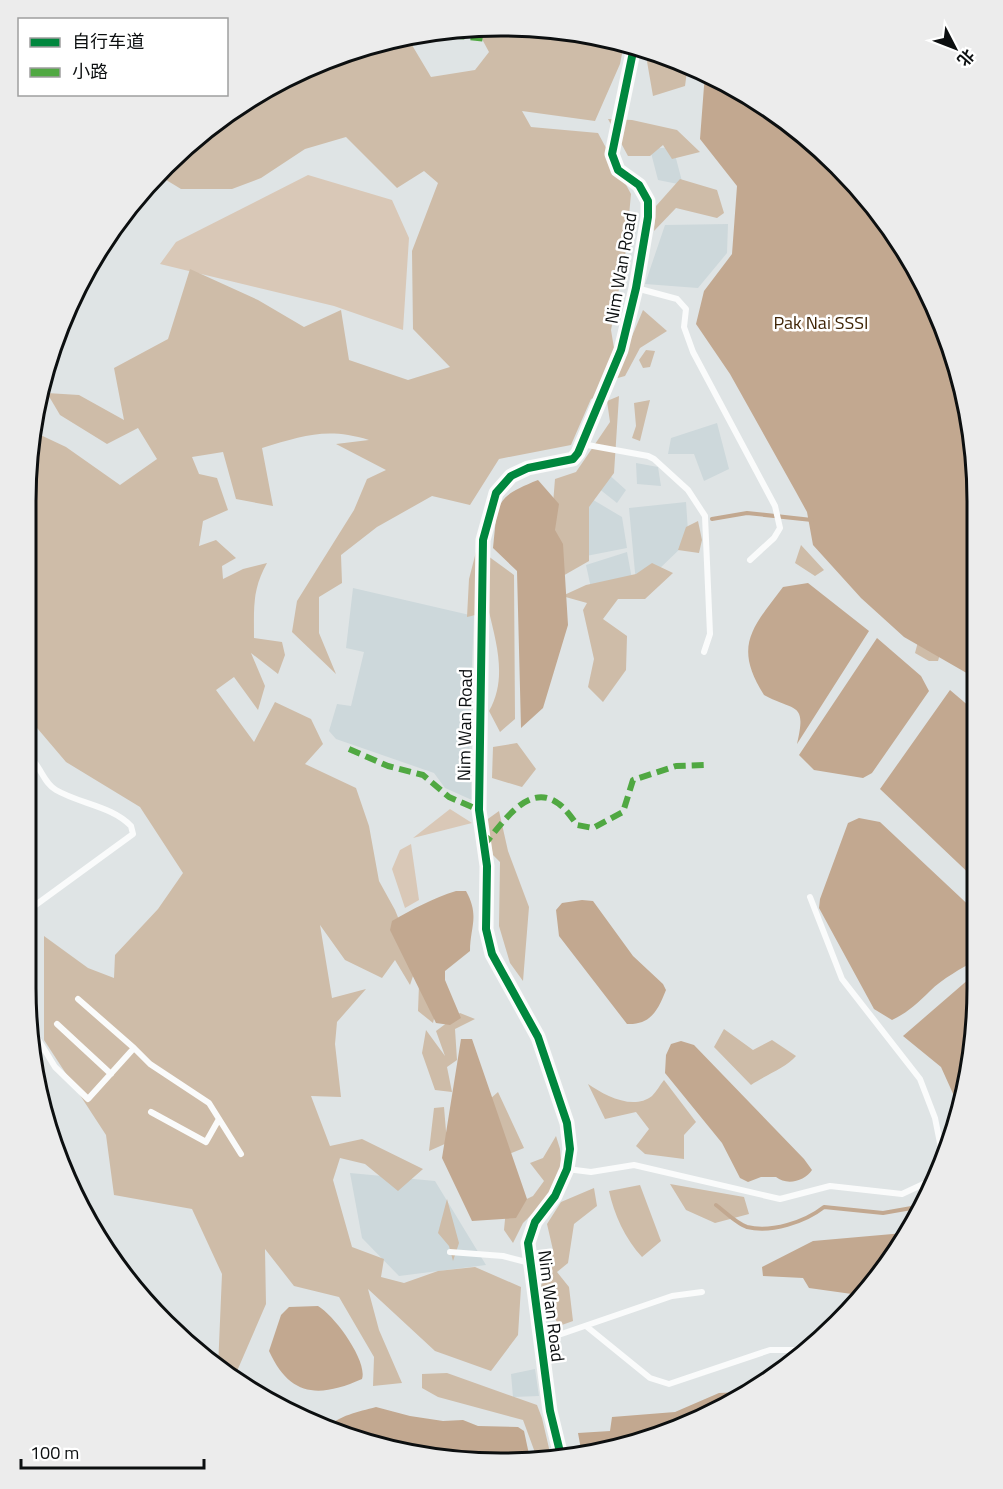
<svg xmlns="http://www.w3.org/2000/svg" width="1003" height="1489" font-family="'Titillium Web','Noto Sans SC',sans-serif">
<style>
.built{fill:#cdd8db}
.green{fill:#d9c8b7}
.forest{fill:#cebca8}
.water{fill:#c2a890}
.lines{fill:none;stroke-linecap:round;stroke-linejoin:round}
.stream{stroke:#c2a890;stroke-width:4}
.service{stroke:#fafbfb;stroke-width:6}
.tertiary{stroke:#fafbfb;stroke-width:15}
.quiet{stroke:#50a842;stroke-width:6;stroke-dasharray:12 6;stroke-linecap:butt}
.cycleway-casing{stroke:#fff;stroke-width:11}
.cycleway{stroke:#00873e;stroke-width:8}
.labels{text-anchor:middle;stroke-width:5;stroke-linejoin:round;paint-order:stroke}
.street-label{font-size:18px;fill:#0c0f10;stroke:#fff}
.park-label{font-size:18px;fill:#3f2406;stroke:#fff}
.rim{fill:none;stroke:#0c0f10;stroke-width:3}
</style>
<rect width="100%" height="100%" fill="#dfe4e5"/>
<!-- built -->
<path class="built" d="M673,147l10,38 -25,-5 -8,-31z
M728,224l-1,29 -29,35 -53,-4 20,-59z
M717,423l12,46 -25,12 -10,-27h-26l3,-16z
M636,463l22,4 3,19 -24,-2z
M605,471l21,19 -9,13 -24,-19z
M590,498l32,19 5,31 -46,9z
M686,502l2,29 -4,14 -28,27 -20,11 -7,-75z
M627,552l5,27 -41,9 -5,-23z
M353,588l121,28 -5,119 3,65 -27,-12 -11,-15 -98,-34 -7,-8 8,-27 14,2 13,-54 -18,-4z
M350,1173l85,8 51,84 -87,11 -37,-38z
M535,1369l4,27 -26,1 -2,-23z"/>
<!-- green -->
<path class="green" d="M308,175l84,25 17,38 -6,92 -69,-24 -174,-42 16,-22z
M450,809l22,14 -59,15z
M411,844l8,56 -14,8 -13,-39 8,-19z"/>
<!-- forest -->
<path class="forest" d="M501,26l93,9 30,9 -4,20 -25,57 -73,-10 9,16 67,6 33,61 -6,64 -14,72 3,18 -8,46 -15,5 -20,46 -72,14 -29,46 -38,-9 -55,31 -36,28 1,28 -23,14v36l17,41 -44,-42 5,-31 57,-91 13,-31 19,-9 -50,-26 33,-4c-43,-13 -66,-4 -107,8l11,58 -37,-7 -13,-47 -31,5 7,17 18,4 11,32 -25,11 -4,25 17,-6 20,18 -14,8 1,13 20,-10 24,-6c-15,27 -13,45 -13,75l28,4 3,13 -7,19 -27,-21 14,33 -7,24 -24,-33 -18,13 38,52 21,-40 36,17 12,25 -18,20 51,24 13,38 10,55 16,29 22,54 -7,21 -15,-25 -13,18 -37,-18 -25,-35 12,73 34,-9 -29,33 -2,22 6,53 -30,-1 19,50 32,-7 61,30 -25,22 -33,-27 -25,-6 -7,22 19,67 32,12 -3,18 23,6 34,-12 37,-4 46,20 -3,48 -27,36 -56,-20 -67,-62 11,41 23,53 -29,3 1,-29 -35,-60 -45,-11 -29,-37 1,55 -32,74 -16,-10 4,-94 -30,-65 -78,-14 -8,-60 -62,-95v-104l44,32 26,10 1,-23 43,-46 25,-36 -43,-66 -74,-45 -40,-47v-213l6,-71 34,16 54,38 37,-26 -19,-31 -31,16 -47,-29 -13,-22 32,2 45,25 -10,-52 54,-29 22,-70 68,31 46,27 37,-17 8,50 59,20 42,-13 -37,-38 -1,-78 26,-68 -14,-12 -27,17 -51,-51 -41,12 -44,29 -29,11h-51l-23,-14 7,-10 72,-59 82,-44 87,-27 25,42 44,-7 14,-18 -13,-24z
M645,50l43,14 -3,22 -32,10z
M608,119l24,1 45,10 23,22 -28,7 -9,-14 -13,11h-22z
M680,179l37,11 7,23 -7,5 -41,-10 -22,23 2,-25z
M643,310l24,21 -27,17 -15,28 -11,3z
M646,350l9,1 -5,16 -7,1 -4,-8z
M619,396l-5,77 -25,34v54l-28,16 -11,-36 5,-62 21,-7 34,-50 -3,-21z
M650,400l-10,41 -8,-3 4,-12 -2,-23z
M698,521l4,19 -3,13 -21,-3 8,-23z
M801,545l23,25 -9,6 -20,-13z
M477,548l37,27 1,144 -15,13 -11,-21c18,-31 8,-66 0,-99l-22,5 2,-38z
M652,563l21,10 -28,26h-27l-15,20 24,17 -1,34 -23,32 -15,-15 6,-28 -11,-49 4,-7 -25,-7 24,-11 50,-11z
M919,638l21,16 -2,7h-9l-14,-8z
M517,743l19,26 -14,18 -30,-9 1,-31z
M499,811l9,40 21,56 -6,74 -13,-18 -11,-37 1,-64 -7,-7 -8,-34z
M419,985l22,5 -8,33 -15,-12z
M460,1013l15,6 -20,10 2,31 -10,7 5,25 -17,-2 -13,-37 4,-23 19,26 -9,-25z
M724,1029l29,21 19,-10 24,16c-9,11 -32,20 -45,29l-37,-38z
M664,1080l32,42 -12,13v24l-39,-5 -9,-8 13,-17 -13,-17 -31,7 -17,-35c16,11 45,27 64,12 4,-4 8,-11 12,-16z
M498,1092l26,56 -15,6 -19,-55z
M444,1107l3,36 -18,8 5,-43z
M556,1136l4,13 3,35 -40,39 -10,20 -9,-13 2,-21 27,-13 11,-15 -14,-18 13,-5z
M670,1184l74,13 5,17 -34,9 -29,-13z
M640,1185l21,56 -19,16c-17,-18 -28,-43 -33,-66z
M594,1188l3,18 -23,18 -6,39 -11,9 12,15 4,34 -14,5 -19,-37 13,-39 -6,-26 14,-22z
M447,1199l12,44 -6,18 -4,-15 -11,-13z
M447,1373l90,32 5,13 9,39 -14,1 -14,-38 -85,-23 -16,-9v-14z"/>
<!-- water -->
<path class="water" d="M705,73l61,33 72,59 59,72 44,82 27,89 10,94 -1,177 -73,-42 -43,-39 -48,-53 -6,-33 -11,-20 -66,-118 -34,-50 8,-33 28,-37 5,-68 -37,-47z
M538,480l21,24 -4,26 8,14 5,81 -25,83 -22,20 -4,-157 -24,-23c5,-45 0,-50 45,-68z
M808,583l61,48 -72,113c10,-43 -2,-32 -33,-49 -31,-49 -12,-67 19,-108z
M877,638l44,38 8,15 -57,82 -9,5 -49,-8 -15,-15z
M950,690l27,23v168l-97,-92z
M859,818l21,4 97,91v46c-16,10 -34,19 -47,32 -12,12 -23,22 -38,29l-18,-11 -55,-101 1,-9 28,-76z
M456,891h10c14,25 4,36 4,60l-25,20v9l16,38 -11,7 -14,-2 -46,-93 2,-9c21,-12 41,-23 64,-30z
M582,900l11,1 40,55 30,28 3,6c-8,20 -15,35 -39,34l-68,-88 -3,-26 6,-7z
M977,972l-9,108 -9,27 -18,-40 -38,-31z
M461,1039h11l55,160 -11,19 -44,3 -30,-63z
M681,1041l13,4 110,114 8,11c-7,11 -25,16 -36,7h-15l-13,5 -8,-4 -18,-35 -57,-70 1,-18 5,-11z
M904,1233l-45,62 -50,-7 -6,-10 -40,-2 -1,-9 51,-26z
M318,1306c16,9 50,55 44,73 -43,19 -72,18 -93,-28l12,-36 8,-8z
M741,1392l6,2 -8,6 -144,54 -13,1 -4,-22 32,-2 2,-14 63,-5 44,-19z
M376,1407l34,9 33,5 20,-1 15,6 40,1 6,4 6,28 -60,3 -144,-33c13,-14 32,-17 50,-22z"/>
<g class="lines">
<!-- stream -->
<path class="stream" d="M712,519l35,-6 65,7
M716,1205c8,6 21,19 31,22 24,6 58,-5 77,-20l59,6 40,-7"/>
<!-- service -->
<path class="service" d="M636,288l41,11 9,10 -2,18 9,25 82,154 5,22 -6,10 -24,22
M582,444l66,12 6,3 34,31 17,26 5,118 -6,18
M26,756c15,7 16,26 30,34 24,14 56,16 75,36l2,8 -107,78
M57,1024l54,50
M33,1031l22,36 33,32 46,-51 -56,-49
M134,1048l16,16 59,39 32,51
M151,1112l55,30 13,-23
M567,1169l24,3 43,-7 146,34 50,-13 72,8 30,-14 9,-32 -6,-30 -15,-39 -78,-100 -32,-82
M450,1252l53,4 27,7
M586,1326l64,52 19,6 101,-34h34
M541,1341l131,-45 30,-4"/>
<!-- tertiary -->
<path class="tertiary" d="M561,1456l-11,-45 -22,-168 7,-21 20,-26 12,-27 3,-20 -3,-26 -29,-86 -46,-83 -6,-25 1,-63 -8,-56 4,-270 13,-47 15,-17 17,-8 45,-9 5,-6 43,-103 15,-62 12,-71v-16l-9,-16 -21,-15 -6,-16 22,-107"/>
<!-- quiet -->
<path class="quiet" d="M457,30l2,6 27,3
M349,749l39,17 35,9 26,22 30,13
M483,846c18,-20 45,-66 76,-42 7,5 13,14 18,21l16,3 30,-16 10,-32 43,-14 29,-1"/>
<defs>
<path id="cycleway" d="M561,1456l-11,-45 -22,-168 7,-21 20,-26 12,-27 3,-20 -3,-26 -29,-86 -46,-83 -6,-25 1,-63 -8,-56 4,-270 13,-47 15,-17 17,-8 45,-9 5,-6 43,-103 15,-62 12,-71v-16l-9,-16 -21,-15 -6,-16 22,-107"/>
</defs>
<!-- cycleway casing -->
<use href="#cycleway" class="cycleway-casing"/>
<!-- cycleway -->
<use href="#cycleway" class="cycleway"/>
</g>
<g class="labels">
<!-- street labels -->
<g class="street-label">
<text transform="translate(621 268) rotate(-80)" y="6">Nim Wan Road</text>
<text transform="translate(465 725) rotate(-89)" y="6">Nim Wan Road</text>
<text transform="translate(551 1306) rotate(83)" y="6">Nim Wan Road</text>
</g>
<!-- park labels -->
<g class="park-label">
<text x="821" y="329">Pak Nai SSSI</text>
</g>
</g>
<!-- crop -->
<path d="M0 0H1003V1489H0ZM501 36H502A465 465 0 0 1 967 501V988A465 465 0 0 1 502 1453H501A465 465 0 0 1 36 988V501A465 465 0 0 1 501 36Z" fill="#ececec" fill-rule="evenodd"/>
<path class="rim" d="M501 36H502A465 465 0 0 1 967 501V988A465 465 0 0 1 502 1453H501A465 465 0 0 1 36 988V501A465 465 0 0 1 501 36Z"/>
<!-- legend -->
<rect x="18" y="18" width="210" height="78" fill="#ffffff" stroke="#9e9f9f" stroke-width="1.5"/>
<rect x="30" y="38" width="30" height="9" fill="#00873e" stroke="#9e9f9f" stroke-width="1.5"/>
<text x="72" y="48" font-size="18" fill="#0c0f10">自行车道</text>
<rect x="30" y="68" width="30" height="9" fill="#50a842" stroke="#9e9f9f" stroke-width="1.5"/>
<text x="72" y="78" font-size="18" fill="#0c0f10">小路</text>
<!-- north arrow -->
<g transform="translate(955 48) rotate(132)" stroke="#ffffff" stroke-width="4.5" paint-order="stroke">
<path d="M0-4.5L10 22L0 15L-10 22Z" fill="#0c0f10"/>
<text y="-9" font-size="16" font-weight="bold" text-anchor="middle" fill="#0c0f10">北</text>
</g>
<!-- scale -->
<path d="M21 1459v9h183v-9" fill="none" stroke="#0c0f10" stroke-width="3"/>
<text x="30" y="1459" font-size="18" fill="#0c0f10" stroke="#ffffff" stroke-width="4.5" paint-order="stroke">100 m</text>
</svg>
